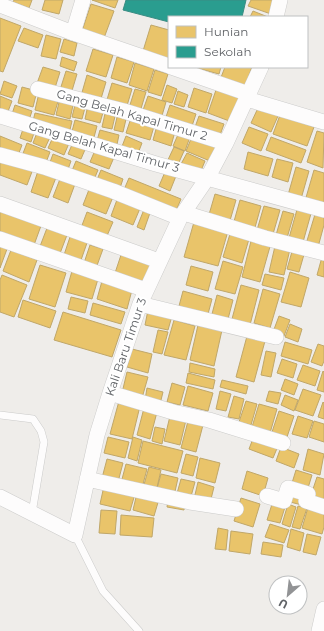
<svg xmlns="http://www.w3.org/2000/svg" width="324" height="631" font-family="Montserrat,sans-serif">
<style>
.homes{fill:#e9c46a;stroke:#c0a769}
.schools{fill:#2a9d8f;stroke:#3a8c83}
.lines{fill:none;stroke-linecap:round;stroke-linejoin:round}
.service-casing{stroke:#cbcbca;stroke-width:8}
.minor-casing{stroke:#cbcbca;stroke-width:16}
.service{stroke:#fdfcfc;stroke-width:7}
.minor{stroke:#fdfcfc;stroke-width:15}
.labels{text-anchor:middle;stroke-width:4;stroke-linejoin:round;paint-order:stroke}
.street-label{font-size:12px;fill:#606367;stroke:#fff}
</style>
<rect width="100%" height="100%" fill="#efedea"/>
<!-- homes -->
<path class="homes" d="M14,0h18l-3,8 -16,-6z
M45,0h18l-4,14 -17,-4z
M92,0h26l-3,8z
M251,0h25l-5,14 -23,-8z
M91,4l23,7 -10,27 -22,-7z
M253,11l15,6h-18z
M0,18l21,8 -18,46 -3,-1z
M151,25l18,5v29l-26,-8z
M24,28l19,7 -5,13 -20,-7z
M46,35l15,4 -5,20 -15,-3z
M64,39l13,4 -3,13 -14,-4z
M93,49l20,6 -7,22 -20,-6z
M62,57l15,5 -3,9 -14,-5z
M117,57l17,5 -7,21 -16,-5z
M135,63l19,6 -7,22 -18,-6z
M43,67l17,5 -6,19 -18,-5z
M193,67h28l-2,7z
M225,67h27l-8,22 -24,-9z
M155,70l13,4 -7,22 -13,-4z
M66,71l11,3 -6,20 -11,-4z
M87,75l19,7 -6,20 -19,-6z
M4,81l13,5 -5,12 -12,-4z
M112,83l20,6 -6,20 -20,-6z
M167,85l10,4 -5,14 -10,-3z
M22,87l15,4 -4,16 -15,-4z
M194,88l18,6 -6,19 -18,-6z
M135,89l11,3 -6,20 -11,-4z
M216,90l24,8 -8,24 -24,-9z
M178,91l10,4 -4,12 -10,-3z
M39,93l20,5 -5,17 -19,-5z
M0,96l12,5 -5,13 -7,-3z
M148,96l18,6 -5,17 -19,-6z
M60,98l14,3 -4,18 -14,-4z
M76,101l10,3 -4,15 -10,-2z
M15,105l17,6 -4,12 -17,-6z
M88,105l16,4 -4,14 -15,-4z
M170,105l26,9 -5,15 -26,-9z
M258,108l20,8 -7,16 -20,-9z
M106,109l10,3 -4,17 -10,-2z
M35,113l37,8 -3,13 -37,-9z
M118,113l9,2 -4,17 -9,-2z
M132,115l23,8 -5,17 -24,-7z
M280,115l34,12 -7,19 -34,-12z
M199,116l25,8 -5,14 -25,-8z
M75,120l22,6 -4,15 -22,-6z
M158,122l18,6 -5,18 -18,-6z
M24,126l11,4 -4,12 -11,-4z
M249,127l19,7 -7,17 -19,-8z
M38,130l13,5 -6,13 -12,-5z
M100,130l19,5 -3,14 -20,-5z
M180,130l11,4 -6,17 -12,-5z
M317,131l7,2 -1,35 -16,-6z
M193,134l24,10 -7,17 -24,-10z
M54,135l16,6 -6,14 -16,-7z
M0,136l22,9 -5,13 -17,-7z
M126,136l16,7 -5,13 -16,-7z
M271,137l35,13 -5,13 -35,-13z
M74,140l13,5 -6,14 -13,-5z
M27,143l23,9 -5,13 -23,-9z
M174,147l10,4 -8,18 -10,-5z
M96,148l19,7 -6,14 -19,-7z
M248,152l25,7 -5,17 -24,-7z
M187,153l18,8 -5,12 -19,-9z
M53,154l18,7 -4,11 -18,-7z
M0,157l33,12 -6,16 -27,-10z
M277,159l16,4 -5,19 -16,-5z
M76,161l22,9 -5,12 -22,-9z
M296,167l13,4 -8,28 -13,-4z
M39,168l18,7 -9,23 -17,-6z
M101,170l22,9 -4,12 -23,-9z
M314,170l10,3v34l-19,-6z
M165,172l11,4 -6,15 -11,-5z
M129,178l52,21 -6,14 -52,-21z
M60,179l15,5 -7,19 -15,-6z
M90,187l23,10 -7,17 -23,-9z
M215,194l21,6 -7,24 -21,-6z
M118,197l23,9 -8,19 -22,-9z
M240,200l21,6 -7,25 -21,-6z
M264,206l16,4 -7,24 -16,-4z
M298,206l14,4 -9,32 -14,-4z
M145,207l6,3 -7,20 -7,-3z
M0,208l42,15 -8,22 -34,-12z
M283,211l11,3 -7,24 -11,-3z
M316,211l8,2v12l-6,22 -12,-3z
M87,212l26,10 -7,16 -25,-10z
M194,222l34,9 -10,35 -34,-9z
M47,228l20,7 -8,21 -20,-7z
M71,234l17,6 -8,23 -17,-5z
M230,234l19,5 -7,24 -19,-6z
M252,237l19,6 -11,39 -18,-5z
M90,245l13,4 -8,22 -12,-5z
M0,246l7,3 -7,19z
M275,246l15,3 -6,26 -15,-3z
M293,248l12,3 -6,21 -12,-3z
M123,249l30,11 -8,23 -30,-10z
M11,250l26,10 -8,22 -26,-11z
M322,257l2,1v19l-7,-2z
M223,261l20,6 -8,27 -20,-5z
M40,265l26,8 -11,34 -26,-8z
M191,266l22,6 -5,19 -22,-6z
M72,271l26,8 -6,20 -26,-7z
M290,272l19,6 -8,29 -20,-5z
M265,274l19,4 -3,12 -19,-5z
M2,275l25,10 -13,32 -14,-5v-32z
M102,281l30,9 -5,19 -30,-10z
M241,285l18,5 -9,35 -18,-6z
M263,289l17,5 -10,34 -16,-5z
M183,291l29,8 -4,15 -29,-8z
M217,295l16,5 -5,19 -16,-5z
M71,297l17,4 -3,12 -17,-4z
M23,300l33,11 -6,17 -32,-11z
M93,303l32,9 -4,12 -31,-9z
M148,310l24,6 -4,14 -23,-5z
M63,312l58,18 -9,27 -58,-17z
M279,316l11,4 -6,16 -11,-4z
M174,320l21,6 -9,34 -22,-5z
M290,324l12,5 -4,13 -13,-5z
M198,325l24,5 -8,36 -24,-6z
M158,330l10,2 -6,22 -9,-2z
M247,336l18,5 -11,41 -18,-5z
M285,342l27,8 -4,14 -27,-8z
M318,344l6,2v15l-2,5 -11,-4z
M132,349l20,5 -4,19 -21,-6z
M266,351l10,2 -5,24 -10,-2z
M282,359l15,5 -4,14 -16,-5z
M190,363l25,6 -1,8 -25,-5z
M303,365l17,6 -5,15 -18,-6z
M323,371l1,1v20l-7,-2z
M127,372l21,5 -6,21 -20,-5z
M188,373l27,7 -2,9 -27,-6z
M285,379l13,5 -4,11 -13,-5z
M222,380l26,6 -2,8 -26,-7z
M172,383l13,4 -5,18 -13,-3z
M188,386l25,7 -5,18 -25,-6z
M147,388l16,4 -3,12 -15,-4z
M303,389l18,6 -8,21 -18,-6z
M220,391l11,3 -5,17 -10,-2z
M269,391l12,2 -3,11 -12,-3z
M285,395l13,5 -4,11 -13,-6z
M234,396l10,3 -5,20 -11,-2z
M119,401l21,5 -8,33 -22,-5z
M246,401l11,3 -6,21 -12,-3z
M323,402l1,1v16l-6,-2z
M259,404l18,5 -7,24 -18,-6z
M144,408l13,4 -7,27 -13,-4z
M279,411l15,5 -7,21 -15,-5z
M170,416l16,4 -6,25 -16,-4z
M298,416l15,5 -6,17 -15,-4z
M188,421l15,4 -7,27 -15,-4z
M314,421l10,3v18l-15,-5z
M155,427l10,2 -3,15 -10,-3z
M254,436l24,10 -5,12 -24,-9z
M108,437l21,5 -4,16 -21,-5z
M133,437l9,3 -5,21 -9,-3z
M143,441l40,10 -6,22 -39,-10z
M281,447l18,7 -5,14 -18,-7z
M308,449l16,5 -4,21 -17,-5z
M186,454l12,3 -5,19 -12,-3z
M200,458l20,5 -5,20 -19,-5z
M107,459l16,4 -5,19 -16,-4z
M126,464l21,5 -5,19 -21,-5z
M149,467l12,3 -5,22 -13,-4z
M296,470l16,5 -4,13 -16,-5z
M247,471l21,7 -5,18 -21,-7z
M161,474l17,4 -4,18 -18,-4z
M317,477l7,2v24l-14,-5z
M181,479l14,3 -5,18 -14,-3z
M198,482l16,5 -4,16 -16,-4z
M104,486l31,8 -5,17 -30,-7z
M289,490l16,5 -3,10 -16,-4z
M137,493l22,6 -5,17 -21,-6z
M241,498l19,6 -7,23 -19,-6z
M168,500l17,3 -1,7 -17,-3z
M273,501l13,3 -6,19 -13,-3z
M288,504l8,3 -6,20 -8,-3z
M309,504l15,5v18l-2,7 -20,-6z
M298,506l9,2 -7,21 -8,-2z
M101,510l16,1 -2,23 -16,-1z
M121,515l33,3 -2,19 -32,-2z
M270,524l19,6 -5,13 -19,-6z
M218,528l10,2 -2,20 -11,-1z
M291,529l13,4 -4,18 -13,-4z
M231,531l22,3 -3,20 -21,-3z
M307,534l14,3 -5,18 -13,-3z
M263,542l20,3 -2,12 -20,-3z"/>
<!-- schools -->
<path class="schools" d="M126,0h120l-4,17h-73v5l-46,-12z"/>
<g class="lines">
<defs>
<path id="service" d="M0,415l33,4 8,12 3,11 -12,71
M75,535l28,56 36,40"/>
<path id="minor" d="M0,5l73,28 96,33
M276,17l4,-17
M73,33l10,-33
M171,67l78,27
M38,89l86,22 102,32
M247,99l77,23
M0,116l156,48 168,46
M0,155l44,12 69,24 67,27
M0,204l159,57
M184,213l81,25 59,15
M0,239l146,51
M140,304l136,33
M110,393l63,19 36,8 74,23
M87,479l103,23 46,7
M267,496l17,5 4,-13 20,6 -2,7 18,6
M0,497l75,38 22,-100 13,-42 30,-89 40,-86 28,-41 18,-34 35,-76
M319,631l5,-22"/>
</defs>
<!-- service casing -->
<use href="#service" class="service-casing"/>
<!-- minor casing -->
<use href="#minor" class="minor-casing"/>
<!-- service -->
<use href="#service" class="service"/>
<!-- minor -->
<use href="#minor" class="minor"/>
</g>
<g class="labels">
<!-- street labels -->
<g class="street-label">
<text transform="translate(132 115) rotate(16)" y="4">Gang Belah Kapal Timur 2</text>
<text transform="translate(104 147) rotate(16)" y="4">Gang Belah Kapal Timur 3</text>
<text transform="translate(126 347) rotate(-71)" y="4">Kali Baru Timur 3</text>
</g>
</g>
<!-- legend -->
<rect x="168" y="16" width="140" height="52" fill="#ffffff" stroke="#bfc1c2"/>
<rect x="176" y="26" width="20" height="12" fill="#e9c46a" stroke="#bfc1c2"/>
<text x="204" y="36" font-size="12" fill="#606367">Hunian</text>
<rect x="176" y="46" width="20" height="12" fill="#2a9d8f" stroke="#bfc1c2"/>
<text x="204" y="56" font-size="12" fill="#606367">Sekolah</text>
<!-- north arrow -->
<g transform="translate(288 595) rotate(208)"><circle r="19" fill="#ffffff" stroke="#bfc1c2"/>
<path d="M0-3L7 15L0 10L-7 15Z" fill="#929395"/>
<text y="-6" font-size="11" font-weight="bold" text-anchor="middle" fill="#606367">U</text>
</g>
</svg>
